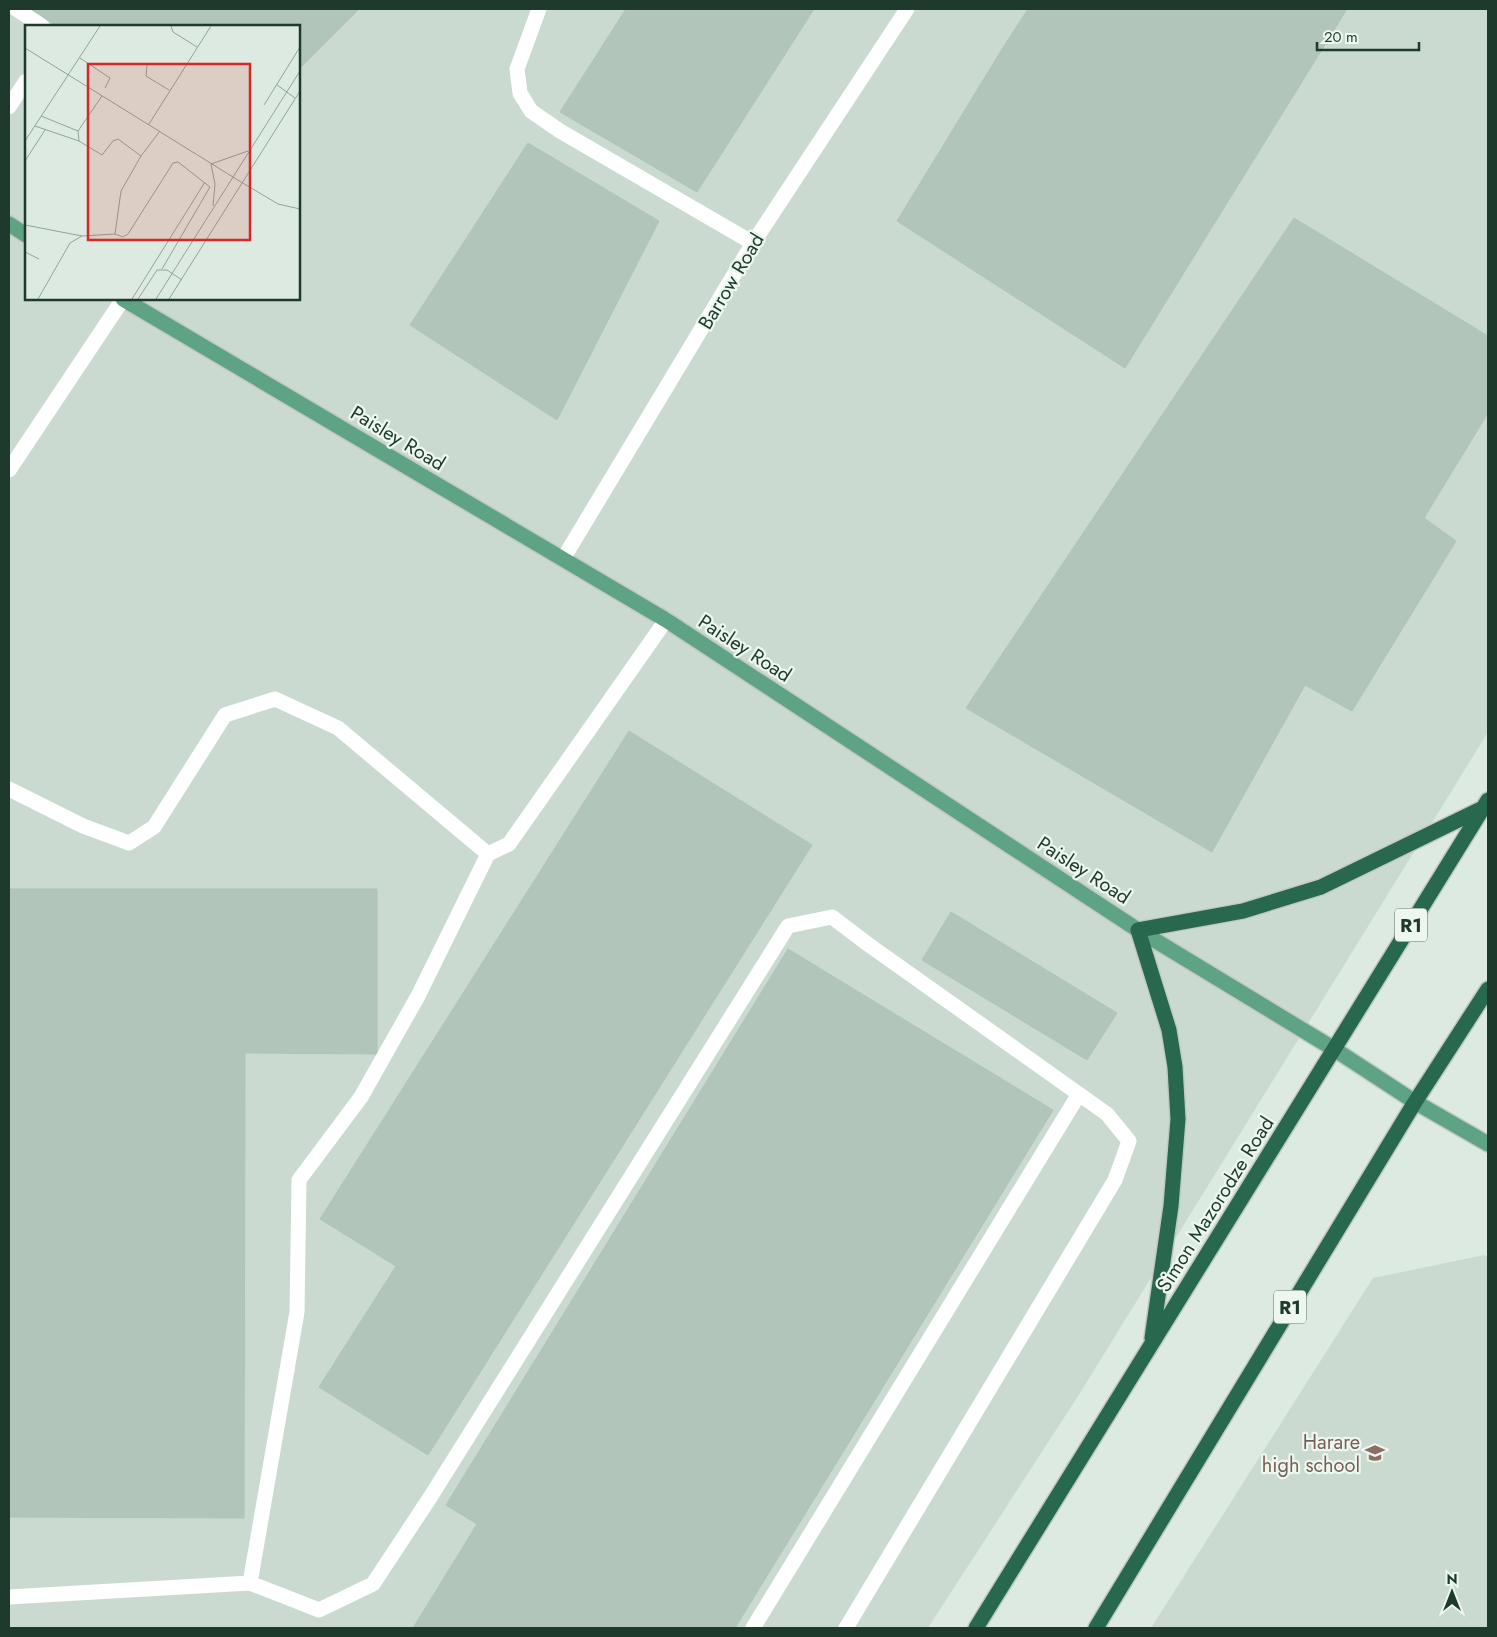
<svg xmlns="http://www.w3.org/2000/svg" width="1497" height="1637" font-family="Jost,sans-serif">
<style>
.built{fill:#cbdad0;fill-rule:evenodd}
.building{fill:#b2c5ba;stroke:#afc4b7}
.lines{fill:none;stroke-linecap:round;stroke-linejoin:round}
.major-casing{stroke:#c0c8c4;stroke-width:18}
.highway-casing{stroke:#c0c8c4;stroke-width:18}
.minor{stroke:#fff;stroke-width:15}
.major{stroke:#5ea383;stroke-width:15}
.highway{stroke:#28684e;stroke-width:15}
.labels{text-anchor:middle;stroke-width:4.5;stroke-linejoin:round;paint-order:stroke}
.shield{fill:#edf7f0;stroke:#5c7368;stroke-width:1}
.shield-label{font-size:19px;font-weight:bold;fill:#1e3a2d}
.street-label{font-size:20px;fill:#1e3a2d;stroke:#edf7f0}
.education-label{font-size:20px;fill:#785e54;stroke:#edf7f0;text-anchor:end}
.inset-road{fill:none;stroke:#91a499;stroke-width:1}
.view{fill:#d62828;fill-opacity:0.15;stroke:#d62828;stroke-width:2.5}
.inset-edge{fill:none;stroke:#1e3a2d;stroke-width:2.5}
</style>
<rect width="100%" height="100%" fill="#ddeae1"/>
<!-- built -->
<path class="built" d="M9,9h1479v723l-408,661 -152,235h-919zM26,26h273v273h-273z
M1484,1255l4,2v371h-337l222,-350z"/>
<!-- building -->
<path class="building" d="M29,9h330l-60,60v-43h-242z
M626,9h188l-117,183 -137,-80z
M1028,9h319l-222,359 -228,-147 107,-175z
M528,143l131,78 -102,199 -147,-95z
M1294,218l194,118v77l-64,105 32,23 -104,170 -47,-26 -93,167 -246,-144z
M629,731l183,114 -384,610 -109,-68 77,-121 -76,-47z
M9,889h368v165l-132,-1 -1,465 -235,-1z
M951,912l166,101 -30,47 -165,-100z
M788,949l265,161 -318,518h-322l64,-104 -31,-19z"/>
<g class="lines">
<defs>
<path id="major" d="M9,224l17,11
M123,299l543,321 472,310 196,119 81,53 73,42"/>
<path id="highway" d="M1152,1338l19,-132 7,-87 -3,-52 -6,-37 -31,-100 105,-19 78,-24 162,-79
M976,1628l512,-828
M1096,1628l319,-526 73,-113"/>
</defs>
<!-- major casing -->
<use href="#major" class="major-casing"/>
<!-- highway casing -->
<use href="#highway" class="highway-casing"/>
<!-- minor -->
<path class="minor" d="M16,9l26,17
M539,9l-22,60 3,24 11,18 29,20 193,112
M9,107l17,-26
M9,470l114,-171
M563,559l190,-316 154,-234
M9,789l74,37 46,17 25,-16 71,-112 50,-16 63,29 150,126 21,-10 157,-224
M488,854l-70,142 -57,101 -62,83 -2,132 -47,271 69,27 54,-26 58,-88 357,-570 44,-9 37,28 238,169 22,27 -14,39 -269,448
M9,1597l241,-14
M753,1628l326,-534"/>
<!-- major -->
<use href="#major" class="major"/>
<!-- highway -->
<use href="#highway" class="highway"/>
</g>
<!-- icons -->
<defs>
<symbol id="school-bare" viewBox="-9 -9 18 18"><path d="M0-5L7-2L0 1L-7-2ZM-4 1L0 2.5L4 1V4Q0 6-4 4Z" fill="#8d6e63" stroke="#edf7f0" stroke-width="2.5" paint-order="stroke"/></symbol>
</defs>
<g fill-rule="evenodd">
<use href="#school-bare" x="1361" y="1439" width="28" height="28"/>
</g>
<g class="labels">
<!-- shield labels -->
<g class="shield">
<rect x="1395" y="908.5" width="32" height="33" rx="4"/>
<rect x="1274" y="1290.5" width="32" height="33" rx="4"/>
</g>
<g class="shield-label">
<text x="1411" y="932">R1</text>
<text x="1290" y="1314">R1</text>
</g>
<!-- street labels -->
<g class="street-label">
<text transform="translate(731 281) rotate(-59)" y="7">Barrow Road</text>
<text transform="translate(398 438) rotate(31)" y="7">Paisley Road</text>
<text transform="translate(745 648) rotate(33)" y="7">Paisley Road</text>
<text transform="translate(1084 870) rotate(33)" y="7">Paisley Road</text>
<text transform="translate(1215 1204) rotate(-58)" y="7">Simon Mazorodze Road</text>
</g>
<!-- education labels -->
<g class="education-label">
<text x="1360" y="1449">Harare<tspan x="1360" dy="23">high school</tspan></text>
</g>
</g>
<!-- overview -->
<g transform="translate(25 25)">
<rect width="275" height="275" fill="#ddeae1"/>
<path class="inset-road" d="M146,1l2,6 24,15M0,23l216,134 37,22 22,5M55,33l30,20 -5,10M122,39l-1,12 23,14M252,60l18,13M239,80l36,-58M16,91l37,15M124,99l62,-98M10,101l44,15 23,14 11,-14 5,-2 23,17 19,-25M0,116l75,-115M54,116l-1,-10 24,-35M116,131l-20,35 -6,43 8,3 5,-3 45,-71 5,-1 32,25 -48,82M0,136l20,-31M188,181l2,-22 -4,-20 37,-13M0,200l57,11M0,227l14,7M13,274l32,-56 12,-7 33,-2M107,274l73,-117M113,274l19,-29h10l15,10M131,274l144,-228M144,274l131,-208"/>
<path class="view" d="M63,39h162v176h-162z"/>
<rect width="275" height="275" class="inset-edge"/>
</g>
<!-- border -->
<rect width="1497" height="1637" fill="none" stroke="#1e3a2d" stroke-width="20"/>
<!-- north arrow -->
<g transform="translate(1452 1592)" stroke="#edf7f0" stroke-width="4" paint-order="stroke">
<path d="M0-4L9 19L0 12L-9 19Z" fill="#1e3a2d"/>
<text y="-8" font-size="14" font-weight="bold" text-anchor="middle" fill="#1e3a2d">N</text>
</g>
<!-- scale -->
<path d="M1317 42v8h102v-8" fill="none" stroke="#1e3a2d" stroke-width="2.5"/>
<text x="1324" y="42" font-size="15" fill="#1e3a2d" stroke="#edf7f0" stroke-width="4" paint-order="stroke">20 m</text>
</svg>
